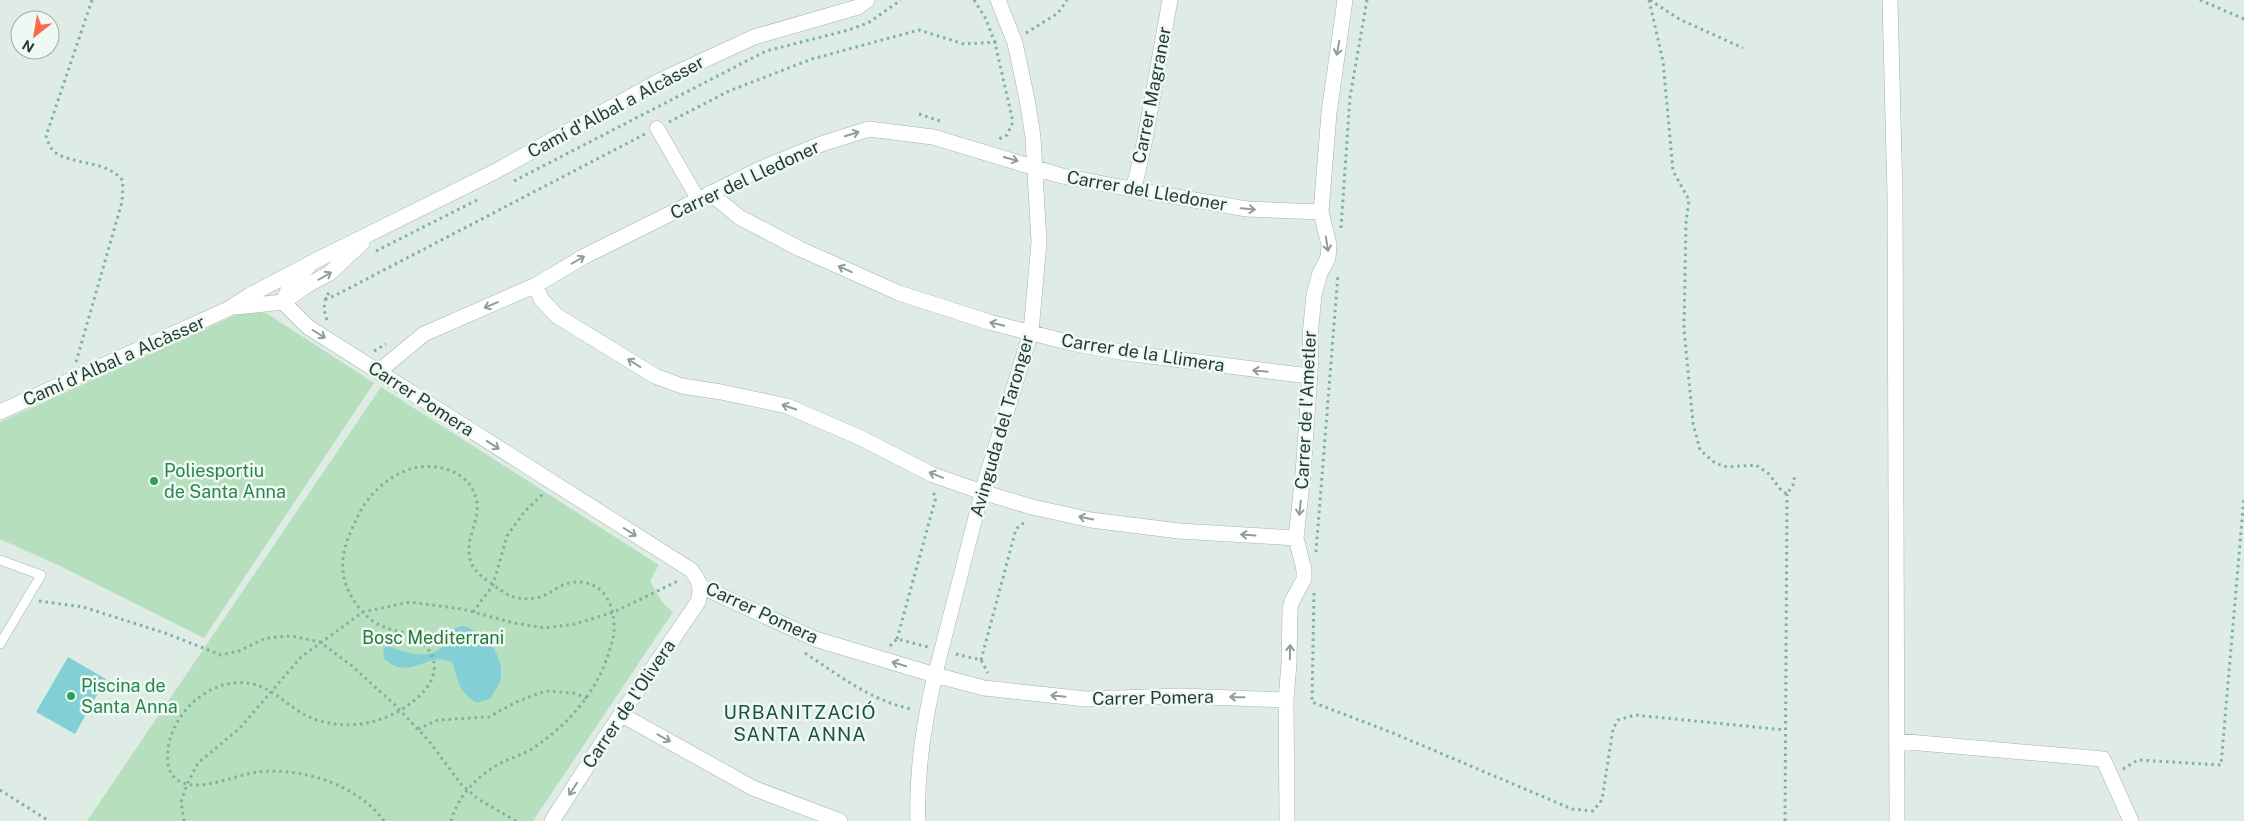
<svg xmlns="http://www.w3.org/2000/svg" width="2244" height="821" font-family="'Public Sans',sans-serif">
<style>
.green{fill:#b6dfbe}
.water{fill:#82d0d6}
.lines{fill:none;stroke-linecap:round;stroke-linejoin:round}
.service-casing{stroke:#a2b4ac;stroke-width:10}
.pedestrian-casing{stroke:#a2b4ac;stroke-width:15}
.minor-casing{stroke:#a2b4ac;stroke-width:16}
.tertiary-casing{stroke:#a2b4ac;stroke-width:16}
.path{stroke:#7db29d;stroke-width:3;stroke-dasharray:2.5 4;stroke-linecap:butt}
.service{stroke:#fff;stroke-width:9}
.pedestrian{stroke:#fff;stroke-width:14}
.minor{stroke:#fff;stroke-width:15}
.tertiary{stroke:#fff;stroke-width:15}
.oneway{stroke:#8f9e99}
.leisure-dot{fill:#2e9e5b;stroke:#f0f8f3;stroke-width:2}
.labels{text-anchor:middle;stroke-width:5;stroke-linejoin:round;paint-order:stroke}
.street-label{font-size:18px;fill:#1f3d33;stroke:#f0f8f3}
.leisure-label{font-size:18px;fill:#27864d;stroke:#f0f8f3;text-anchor:start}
.park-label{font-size:18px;fill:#26783f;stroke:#f0f8f3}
.neighbourhood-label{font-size:19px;letter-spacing:1px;fill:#19513f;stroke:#f0f8f3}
</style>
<rect width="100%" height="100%" fill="#dfece5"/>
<!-- green -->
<path class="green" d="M255,312l11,1 108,70 -170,255 -144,-72 -60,-27v-117l236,-107z
M381,387l278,178 -9,16 13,22 10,9 -140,209h-446z"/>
<!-- water -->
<path class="water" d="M463,626c21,5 40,27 38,50 0,7 -7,15 -10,22l-13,5c-18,-8 -20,-22 -25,-40 -20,-12 -35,9 -55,4 -5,-1 -10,-6 -14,-8l-1,-7 2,-5 4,-1c16,7 43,16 55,-2 8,-10 4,-15 19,-18z
M68,657l38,22 -31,55 -39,-22z"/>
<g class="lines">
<defs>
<path id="service" d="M0,560l41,15 -41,69"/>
<path id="pedestrian" d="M657,128l41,71
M935,675l47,-183"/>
<path id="minor" d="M1890,0l5,196 2,625
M1131,189l5,-10 9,-40 25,-139
M710,193l29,24 61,32 99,44 90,29 82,21 55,10 183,23
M308,267l-18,18 -7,17 25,25 383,243c9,11 11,19 7,32l-93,136 -53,83
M536,285l5,14 16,17 98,60 27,10 39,6 66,14 74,32 72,37 49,17 50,15 59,13 88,11 117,7
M378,372l46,-38 112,-49 47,-28 177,-88 64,-26 45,-14 64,8 129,39 69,13 116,20 74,3
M982,492l49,-160 8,-90 -6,-105 -6,-38 -12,-56 -17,-43
M700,586l115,53 120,36 49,13 102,11 94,-3 106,4
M622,715l131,73 87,33
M1897,741l206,18 28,62
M918,821c-2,-48 6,-99 17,-146
M1287,821l-1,-121 3,-37 1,-54 2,-8 12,-22v-9l-8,-32 7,-64 8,-116 -1,-22 4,-41 6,-22 8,-15 1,-13 -8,-33 8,-99 16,-113"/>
<path id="tertiary" d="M236,307l47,-5 23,-16 24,-13 32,-30
M0,412l228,-103 22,-14 65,-34 181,-90 163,-90 95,-44 104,-30 9,-7"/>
</defs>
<!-- service casing -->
<use href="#service" class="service-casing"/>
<!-- pedestrian casing -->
<use href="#pedestrian" class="pedestrian-casing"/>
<!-- minor casing -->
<use href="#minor" class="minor-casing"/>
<!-- tertiary casing -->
<use href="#tertiary" class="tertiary-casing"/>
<!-- path -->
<path class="path" d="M974,0l12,19 9,24 18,79 -6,13 -10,5
M1649,0l14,61 10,110 16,29 -3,22 -2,107 9,94 7,27 15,13 12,4 29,-2 13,9 12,16 6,4 6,-9 2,-10
M1650,0l29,19 64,29
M2200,0l44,19
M1026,33l32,-20 9,-13
M919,114l21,7
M669,122l60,-31 83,-32 107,-29 45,14 34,-2
M514,181l252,-130 79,-20 23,-8 33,-23
M1341,228l9,-131 17,-97
M376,251l101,-51
M325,299l9,-3 311,-162
M327,320c-4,-11 -4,-19 3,-29
M374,351l12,-7
M76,362l46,-160 1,-21c-16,-21 -46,-15 -67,-28 -6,-4 -8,-11 -10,-17l46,-136
M1316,552l22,-278
M1314,593l-2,109 81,31 179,76 21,2 9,-11 11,-71 5,-9 17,-5 150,15
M39,601l44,6 82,26 56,22 18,-4 27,-13 25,-2 29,6 32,24 43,39 34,36 32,43 17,15 38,22
M473,612l20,-27 14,-49 18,-25 18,-17
M897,639l39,-142 -4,-6
M890,646l7,-7 31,8
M805,653c35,23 65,47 106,56
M956,654l25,6 7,13
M981,660l35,-131 10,-8
M418,729l20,-9 51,-3 25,-14 31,-12 28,2 14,5
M2123,769l15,-9 83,5 23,-268
M0,790l49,31
M184,821l-3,-19 6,-18 11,-21 42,-35 61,-71 62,-45 47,-10 52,7 52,14 31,5 30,-4 39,-12 66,-32
M384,821c-26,-36 -82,-54 -126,-49 -21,3 -44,14 -65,13 -14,-1 -23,-8 -25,-22 -5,-44 41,-89 85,-79 20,5 33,20 50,30 28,15 64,14 92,-1 29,-15 58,-45 24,-73 -10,-8 -24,-8 -35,-13 -21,-8 -40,-35 -41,-57 -2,-18 6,-35 13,-50 10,-24 32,-45 58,-52 26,-6 59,5 63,35 2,15 -7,29 -8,43 -1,18 6,26 20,36 17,12 24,19 47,16 12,-2 21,-12 33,-15 30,-6 45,17 45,43 1,10 -3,19 -6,29 -13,40 -42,72 -78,95 -9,5 -18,8 -27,12 -24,12 -45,33 -52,59
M1785,821l2,-327"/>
<!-- service -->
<use href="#service" class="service"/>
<!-- pedestrian -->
<use href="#pedestrian" class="pedestrian"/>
<!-- minor -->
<use href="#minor" class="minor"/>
<!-- tertiary -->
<use href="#tertiary" class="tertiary"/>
</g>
<!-- one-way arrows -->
<defs><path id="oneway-shaft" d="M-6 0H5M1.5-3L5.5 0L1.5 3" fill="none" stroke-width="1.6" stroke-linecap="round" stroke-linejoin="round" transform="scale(1.25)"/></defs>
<g class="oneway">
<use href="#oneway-shaft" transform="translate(1338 48) rotate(100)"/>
<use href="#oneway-shaft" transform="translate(852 134) rotate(-17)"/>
<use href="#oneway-shaft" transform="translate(1011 159) rotate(16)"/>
<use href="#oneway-shaft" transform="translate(1248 209) rotate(5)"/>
<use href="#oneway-shaft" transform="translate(1327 244) rotate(81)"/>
<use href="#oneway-shaft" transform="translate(578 260) rotate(-30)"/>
<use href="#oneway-shaft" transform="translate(845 269) rotate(-156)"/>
<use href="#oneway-shaft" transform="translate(325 276) rotate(-30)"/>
<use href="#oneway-shaft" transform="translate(491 305) rotate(157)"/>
<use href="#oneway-shaft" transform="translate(997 324) rotate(-167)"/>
<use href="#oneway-shaft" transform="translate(319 334) rotate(32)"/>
<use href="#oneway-shaft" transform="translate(634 363) rotate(-148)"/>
<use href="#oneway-shaft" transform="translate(1260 371) rotate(-174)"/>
<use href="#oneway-shaft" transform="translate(789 407) rotate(-161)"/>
<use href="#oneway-shaft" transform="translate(493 445) rotate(33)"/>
<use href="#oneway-shaft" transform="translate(936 475) rotate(-158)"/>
<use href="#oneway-shaft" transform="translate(1300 508) rotate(96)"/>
<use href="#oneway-shaft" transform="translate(1086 518) rotate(-169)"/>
<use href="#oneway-shaft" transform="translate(630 532) rotate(32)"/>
<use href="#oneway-shaft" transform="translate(1248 535) rotate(-176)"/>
<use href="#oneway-shaft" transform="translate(1290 652) rotate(-89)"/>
<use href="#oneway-shaft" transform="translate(899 664) rotate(-163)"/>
<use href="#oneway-shaft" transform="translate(1058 696) rotate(-174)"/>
<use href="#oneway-shaft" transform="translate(1237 697) rotate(-179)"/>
<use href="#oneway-shaft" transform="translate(664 738) rotate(29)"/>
<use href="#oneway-shaft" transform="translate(573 789) rotate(123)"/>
</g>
<!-- markers -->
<g class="leisure-dot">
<circle cx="154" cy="481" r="5"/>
<circle cx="71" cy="696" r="5"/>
</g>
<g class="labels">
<!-- street labels -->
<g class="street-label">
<text transform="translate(1152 95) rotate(-79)" y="6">Carrer Magraner</text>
<text transform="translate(616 107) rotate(-28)" y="6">Camí d'Albal a Alcàsser</text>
<text transform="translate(745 180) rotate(-25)" y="6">Carrer del Lledoner</text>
<text transform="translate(1147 191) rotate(10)" y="6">Carrer del Lledoner</text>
<text transform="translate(1143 353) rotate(9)" y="6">Carrer de la Llimera</text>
<text transform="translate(114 361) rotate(-24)" y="6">Camí d'Albal a Alcàsser</text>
<text transform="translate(421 399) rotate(33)" y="6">Carrer Pomera</text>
<text transform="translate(1306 410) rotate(-87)" y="6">Carrer de l'Ametler</text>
<text transform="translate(1002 426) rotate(-74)" y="6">Avinguda del Taronger</text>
<text transform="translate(762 613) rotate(25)" y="6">Carrer Pomera</text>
<text transform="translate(1153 698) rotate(-1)" y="6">Carrer Pomera</text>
<text transform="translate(629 704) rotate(-56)" y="6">Carrer de l'Olivera</text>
</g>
<!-- leisure labels -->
<g class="leisure-label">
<text x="164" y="477">Poliesportiu<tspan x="164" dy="21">de Santa Anna</tspan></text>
<text x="81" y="692">Piscina de<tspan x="81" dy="21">Santa Anna</tspan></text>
</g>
<!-- park labels -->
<g class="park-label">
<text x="433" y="644">Bosc Mediterrani</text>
</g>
<!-- neighbourhood labels -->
<g class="neighbourhood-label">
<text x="800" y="719">URBANITZACIÓ<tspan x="800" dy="22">SANTA ANNA</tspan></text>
</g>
</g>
<!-- north arrow -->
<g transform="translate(35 35) rotate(211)"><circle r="24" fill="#f0f8f3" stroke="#9cada6"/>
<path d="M0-4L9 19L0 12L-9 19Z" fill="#fe694b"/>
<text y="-8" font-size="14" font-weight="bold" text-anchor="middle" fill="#1f3d33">N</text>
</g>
</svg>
